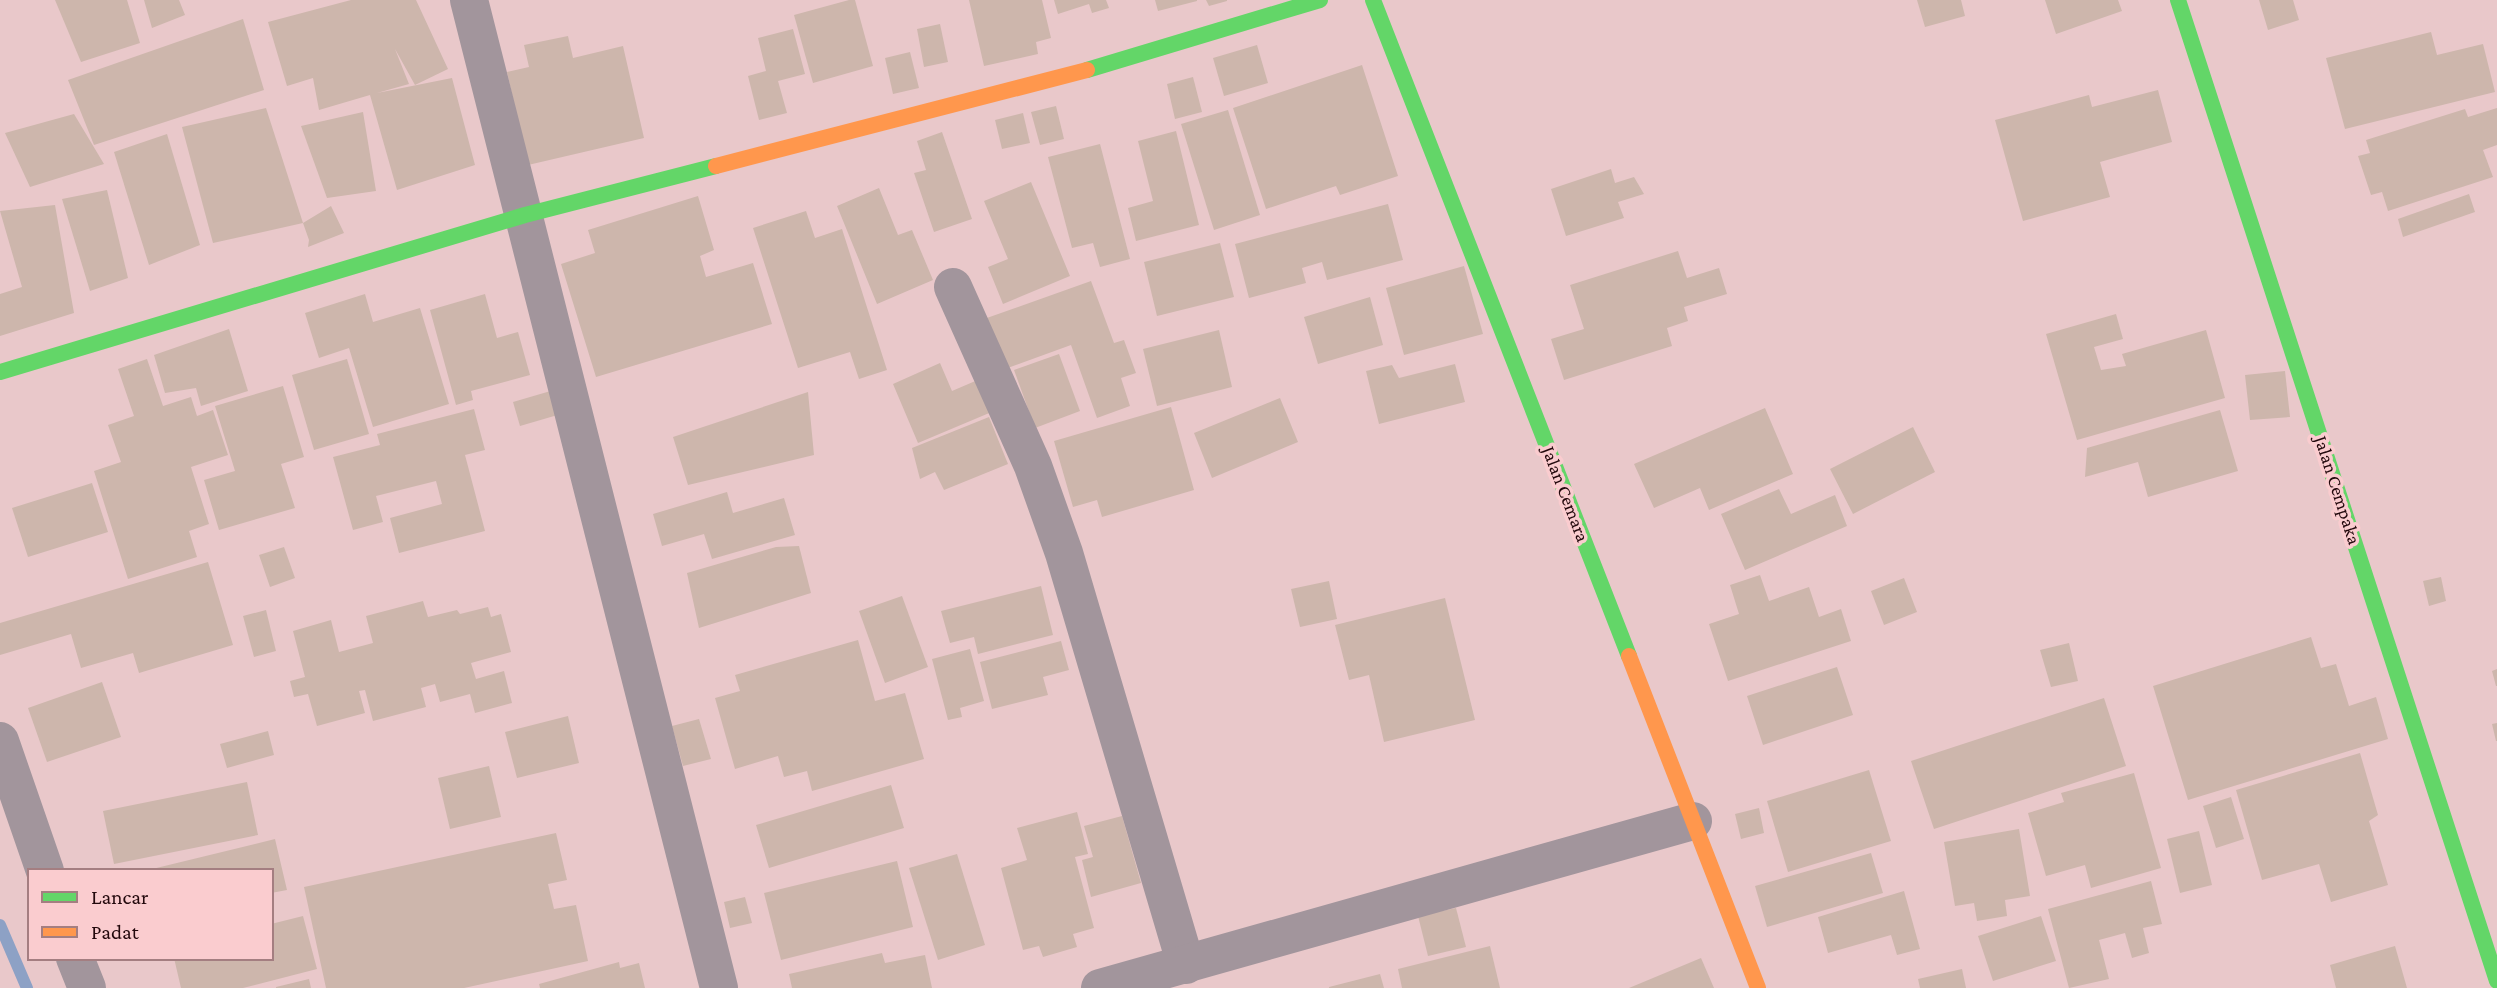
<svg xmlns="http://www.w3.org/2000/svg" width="2497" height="988" font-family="'Crimson Pro',serif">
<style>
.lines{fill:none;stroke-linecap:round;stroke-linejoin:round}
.stream{stroke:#8da1c5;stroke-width:12}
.building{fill:#cdb6ac}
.street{stroke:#a2959c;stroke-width:38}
.fast{stroke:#63d668;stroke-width:16}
.slow{stroke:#ff974d;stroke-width:16}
.labels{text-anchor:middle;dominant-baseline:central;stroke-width:7;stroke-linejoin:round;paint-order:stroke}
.street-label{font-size:19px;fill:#22080c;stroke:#facccf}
</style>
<rect width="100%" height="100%" fill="#e9c8ca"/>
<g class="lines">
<polyline class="stream" points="0,925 27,988"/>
</g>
<g class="building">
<polygon points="55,0 127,0 140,43 81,62"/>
<polygon points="144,0 179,0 185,15 152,28"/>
<polygon points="351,0 416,0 448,69 415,85 395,49 409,84 377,93 452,78 475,165 397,190 370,95 319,110 313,78 287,86 268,22"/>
<polygon points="849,0 855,0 873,66 813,83 794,15"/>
<polygon points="969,0 1042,0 1051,38 1036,42 1038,54 984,66"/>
<polygon points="1054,0 1106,0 1109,8 1092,13 1089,4 1058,14"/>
<polygon points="1155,0 1197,0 1197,1 1158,11"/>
<polygon points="1206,0 1227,0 1227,1 1209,6"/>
<polygon points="1917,0 1961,0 1965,16 1925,27"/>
<polygon points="2045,0 2118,0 2122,11 2056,34"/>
<polygon points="2259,0 2293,0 2299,20 2268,30"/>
<polygon points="243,19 264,90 94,145 68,80"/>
<polygon points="940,24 948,62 924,67 917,29"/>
<polygon points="793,29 805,74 778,81 787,113 759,120 748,76 766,71 758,38"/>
<polygon points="2431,32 2437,55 2483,44 2495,92 2345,129 2326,58"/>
<polygon points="568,36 573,58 623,46 644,138 528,165 507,72 529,67 524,45"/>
<polygon points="1257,45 1268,83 1224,96 1213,58"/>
<polygon points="910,52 919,88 893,94 885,58"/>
<polygon points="1362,65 1398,176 1340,195 1336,186 1266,209 1233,108"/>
<polygon points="1193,77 1202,112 1175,119 1167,84"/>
<polygon points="2158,90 2172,142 2100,162 2110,197 2023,221 1995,120 2089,95 2092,107"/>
<polygon points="1056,106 1064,139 1040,145 1031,112"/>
<polygon points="266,108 303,223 213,243 182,127"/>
<polygon points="2497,108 2497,145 2483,150 2493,177 2388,211 2382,192 2371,195 2358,156 2370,153 2366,140 2465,109 2468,117"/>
<polygon points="1228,110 1260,215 1214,230 1181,124"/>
<polygon points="363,112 376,191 327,198 301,126"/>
<polygon points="1023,113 1030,143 1002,149 995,120"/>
<polygon points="74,114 104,164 30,187 5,133"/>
<polygon points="1176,131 1199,225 1136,241 1128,208 1153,201 1138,141"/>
<polygon points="942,132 972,219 934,232 914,173 926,170 917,141"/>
<polygon points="167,134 200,245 149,265 114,152"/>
<polygon points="1100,144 1130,259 1100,267 1093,243 1072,248 1048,157"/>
<polygon points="1611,169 1615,183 1634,177 1644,194 1618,202 1624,218 1566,236 1551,189"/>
<polygon points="1031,182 1070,276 1003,304 988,267 1008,259 984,201"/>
<polygon points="879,188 898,235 912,230 933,280 877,304 837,206"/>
<polygon points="107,190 128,278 90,291 62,199"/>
<polygon points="2469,194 2475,212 2403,237 2398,219"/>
<polygon points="698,196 714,250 700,256 706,277 753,263 772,324 596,377 561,264 595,253 588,230"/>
<polygon points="1388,204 1403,260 1327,280 1322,262 1302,268 1306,283 1249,298 1235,244"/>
<polygon points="55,205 74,313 0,336 0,294 22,287 0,211"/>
<polygon points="331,206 344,233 308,247 309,240 303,223"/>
<polygon points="806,211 815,238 842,229 887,370 859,379 850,352 798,368 753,228"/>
<polygon points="1220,243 1234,297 1157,316 1144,262"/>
<polygon points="1678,251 1687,278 1719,268 1727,294 1684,307 1688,321 1667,328 1672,346 1564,380 1551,339 1584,329 1570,285"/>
<polygon points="1464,266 1483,334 1404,355 1386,288"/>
<polygon points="1091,281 1114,343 1124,340 1136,373 1121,378 1130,406 1097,418 1071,345 1002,370 984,319"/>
<polygon points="365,294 373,322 420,308 449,404 373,427 349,348 319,358 305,313"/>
<polygon points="485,294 497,338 518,332 530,375 471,391 473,400 456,405 430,310"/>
<polygon points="1370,297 1383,345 1318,364 1304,317"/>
<polygon points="2116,314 2123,339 2094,347 2101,370 2126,366 2122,354 2206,330 2225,398 2077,440 2046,334"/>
<polygon points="229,329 248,391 201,406 196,388 165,393 154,355"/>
<polygon points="1219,330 1232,387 1157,406 1143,349"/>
<polygon points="1059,354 1080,411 1035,428 1014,370"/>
<polygon points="147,359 163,406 191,397 197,416 213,410 228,455 191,467 209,524 189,531 197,557 128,579 94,471 121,462 108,425 134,416 118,369"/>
<polygon points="347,359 369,434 314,450 292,375"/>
<polygon points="940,363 952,391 980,379 994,411 918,443 893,384"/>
<polygon points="1455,364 1465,402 1379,424 1366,371 1392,365 1399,378"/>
<polygon points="2285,371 2290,417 2250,420 2245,375"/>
<polygon points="283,386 304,457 281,464 295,508 219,530 204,480 235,471 215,406"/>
<polygon points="554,390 561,414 520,426 513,402"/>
<polygon points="808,392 814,455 688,485 673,437"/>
<polygon points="1280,398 1298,442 1212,478 1194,433"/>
<polygon points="1171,407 1194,490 1102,517 1097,500 1073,507 1054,441"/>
<polygon points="1765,408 1793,474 1709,510 1700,488 1654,508 1634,464"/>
<polygon points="474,409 485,450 465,455 485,531 399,553 390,518 442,504 436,481 376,496 383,522 353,530 333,457 380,445 377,434"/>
<polygon points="2220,410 2238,471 2148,497 2138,462 2085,477 2087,448"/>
<polygon points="989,417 1008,464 944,490 935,472 920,479 912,448"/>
<polygon points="1913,427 1935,472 1853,514 1830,469"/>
<polygon points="92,483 108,532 28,557 12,508"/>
<polygon points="1779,489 1791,514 1835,495 1847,526 1745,570 1721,514"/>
<polygon points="727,492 733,513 784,498 795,535 712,559 704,534 662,546 653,514"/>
<polygon points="799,546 811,593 699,628 687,573 776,547"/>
<polygon points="284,547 295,578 270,587 259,555"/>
<polygon points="208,562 233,645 139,673 133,653 81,668 71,634 0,655 0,623"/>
<polygon points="1760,575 1769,601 1809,587 1819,617 1841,609 1851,641 1728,681 1709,624 1739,614 1730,585"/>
<polygon points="2441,577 2446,601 2429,606 2423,581"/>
<polygon points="1904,578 1917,612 1884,625 1871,591"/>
<polygon points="1329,581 1337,619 1300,627 1291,589"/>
<polygon points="1041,586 1053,635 978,654 974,637 950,643 941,611"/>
<polygon points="902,596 928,667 885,683 859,611"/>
<polygon points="1445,598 1475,720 1384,742 1369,675 1349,680 1335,625"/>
<polygon points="423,601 428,617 457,610 460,614 488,607 491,617 501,614 511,652 471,663 476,679 504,671 512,703 475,713 470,694 440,702 435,684 421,688 426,707 373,721 365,690 359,691 365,713 317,726 308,694 294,697 290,681 305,677 293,631 331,620 339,652 373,643 366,616"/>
<polygon points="266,610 276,651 254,657 243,616"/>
<polygon points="2311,637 2321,668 2336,664 2349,706 2376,697 2388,739 2188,800 2153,686"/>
<polygon points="858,640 875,701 905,693 924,759 812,791 807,771 784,777 778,756 735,769 715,698 740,691 735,675"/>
<polygon points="1061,641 1069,670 1043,677 1048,695 992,709 980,662"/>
<polygon points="2069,643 2078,681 2051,687 2040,650"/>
<polygon points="970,649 984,701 960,708 962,717 948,720 932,659"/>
<polygon points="1837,667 1853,715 1763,745 1747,696"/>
<polygon points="2497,669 2497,686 2496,686 2492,671"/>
<polygon points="102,682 121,737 47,762 28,708"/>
<polygon points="2104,698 2126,766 1934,829 1911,761"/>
<polygon points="568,716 579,763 517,778 505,732"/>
<polygon points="699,719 711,759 683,766 672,726"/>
<polygon points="2497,723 2497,741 2496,741 2492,724"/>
<polygon points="268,731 274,755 227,768 220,744"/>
<polygon points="2360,753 2378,815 2369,821 2388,885 2331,902 2319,864 2262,880 2236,790"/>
<polygon points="489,766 501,817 450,829 438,778"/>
<polygon points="1869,770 1891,841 1788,872 1767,801"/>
<polygon points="2134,773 2161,868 2091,888 2085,865 2046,876 2028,813 2064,802 2061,793"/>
<polygon points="247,782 258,835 114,864 103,811"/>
<polygon points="891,785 904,828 769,868 756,825"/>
<polygon points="2231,797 2244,839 2216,848 2203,806"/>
<polygon points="1759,808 1764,833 1741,839 1735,814"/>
<polygon points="1077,812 1088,854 1075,857 1094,928 1073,934 1077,947 1043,957 1039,946 1023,950 1001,868 1027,860 1017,828"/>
<polygon points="1122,816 1141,883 1091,897 1082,860 1093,857 1084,826"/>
<polygon points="2019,829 2030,896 2005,900 2007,916 1977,921 1974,903 1955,906 1944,842"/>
<polygon points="2199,831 2212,885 2180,893 2167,839"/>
<polygon points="556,833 567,880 548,884 554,909 576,905 588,961 464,988 326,988 304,887"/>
<polygon points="275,839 287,890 271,893 271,871 144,871"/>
<polygon points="1871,853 1883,893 1767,927 1755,886"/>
<polygon points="957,854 985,945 938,960 909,868"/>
<polygon points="897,861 913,927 781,960 764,893"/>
<polygon points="2151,881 2162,924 2143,928 2149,953 2132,958 2125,933 2099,940 2109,979 2069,988 2048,909"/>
<polygon points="1904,891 1920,949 1897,955 1891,935 1828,953 1818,917"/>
<polygon points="745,897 752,923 730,928 724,902"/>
<polygon points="1456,908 1466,947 1428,956 1418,916"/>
<polygon points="303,916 317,969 243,988 181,988 174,958 271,958 271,924"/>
<polygon points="2041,916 2056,961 1993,981 1978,936"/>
<polygon points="1490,946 1500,988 1402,988 1398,969"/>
<polygon points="2395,946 2407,988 2336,988 2330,965"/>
<polygon points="882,953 885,963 925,955 932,988 792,988 789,974"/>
<polygon points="1701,958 1714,988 1629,988"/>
<polygon points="619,962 620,968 639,963 645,988 540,988 539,984"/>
<polygon points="1962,969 1966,988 1920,988 1918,979"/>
<polygon points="1380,974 1384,988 1329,988 1329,987"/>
<polygon points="309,979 311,988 276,988 276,987"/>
</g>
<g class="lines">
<g class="street">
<polyline points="469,0 719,988"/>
<polyline points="953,287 1033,466 1064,553 1186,965"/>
<polyline points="0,741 45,871"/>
<polyline points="75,958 87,988"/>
<polyline points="1100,988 1693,821"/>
</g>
<g class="fast">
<polyline points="1373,0 1629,656"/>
<polyline points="2178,0 2497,981"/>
<polyline points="1087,70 1320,0"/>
<polyline points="0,372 525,215 716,166"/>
</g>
<g class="slow">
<polyline points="716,166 1087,70"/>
<polyline points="1629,656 1758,988"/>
</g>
</g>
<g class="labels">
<g class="street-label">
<text transform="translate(2338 490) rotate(72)">Jalan Cempaka</text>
<text transform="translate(1566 494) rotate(69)">Jalan Cemara</text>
</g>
</g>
<rect x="28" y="869" width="245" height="91" fill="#facccf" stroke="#a47e81" stroke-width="2"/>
<rect x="42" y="892" width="35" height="10" fill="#63d668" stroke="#a47e81" stroke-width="2"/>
<text x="91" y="904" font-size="21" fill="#22080c">Lancar</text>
<rect x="42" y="927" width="35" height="10" fill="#ff974d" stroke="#a47e81" stroke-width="2"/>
<text x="91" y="939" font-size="21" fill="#22080c">Padat</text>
</svg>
